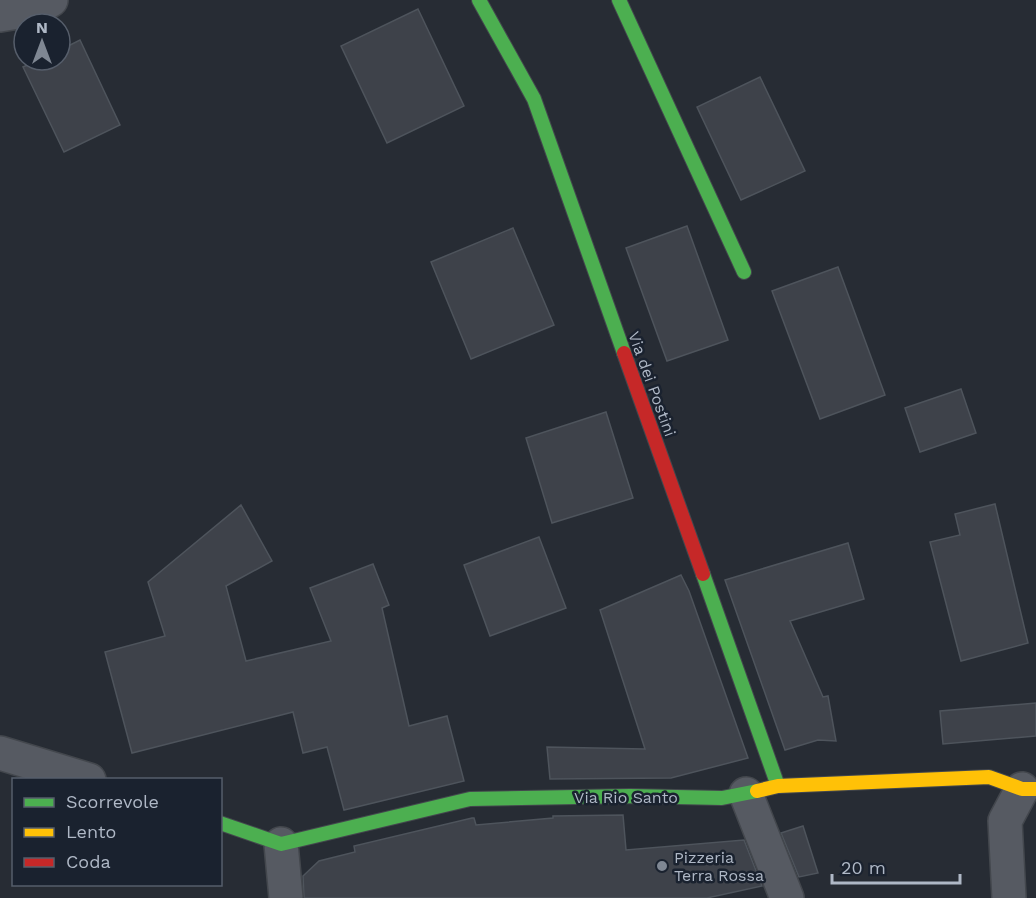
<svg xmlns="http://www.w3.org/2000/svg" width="1036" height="898" font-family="'Work Sans',sans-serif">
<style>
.building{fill:#3e424a;stroke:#4e545c;stroke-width:1.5}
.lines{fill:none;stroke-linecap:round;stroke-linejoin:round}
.street-casing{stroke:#43474d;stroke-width:36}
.fast-casing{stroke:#43474d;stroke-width:16}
.slow-casing{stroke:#43474d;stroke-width:16}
.jam-casing{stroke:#43474d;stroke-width:16}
.street{stroke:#565a62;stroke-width:33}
.fast{stroke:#4caf50;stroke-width:14}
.slow{stroke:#ffc107;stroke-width:14}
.jam{stroke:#c62828;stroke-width:14}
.poi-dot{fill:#7f8793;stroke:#1a222f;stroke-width:2}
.labels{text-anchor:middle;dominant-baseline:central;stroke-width:5;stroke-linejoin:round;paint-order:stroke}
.street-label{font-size:16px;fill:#afb8c6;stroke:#1a222f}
.poi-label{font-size:16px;fill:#afb8c6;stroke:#1a222f;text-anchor:start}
</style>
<rect width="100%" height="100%" fill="#272c34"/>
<g class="building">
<polygon points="418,9 464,106 387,143 341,46"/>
<polygon points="80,40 120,125 64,152 23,67 39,60 60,60 60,50"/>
<polygon points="760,77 805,171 741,200 697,107"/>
<polygon points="687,226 728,340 667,361 626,248"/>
<polygon points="513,228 554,325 471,359 431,262"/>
<polygon points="838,267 885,395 820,419 772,291"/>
<polygon points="961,389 976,433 920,452 905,408"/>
<polygon points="606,412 633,498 552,523 526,438"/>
<polygon points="995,504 1028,643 961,661 930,542 960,535 955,514"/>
<polygon points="241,505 272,561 226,586 246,661 331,641 310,588 373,564 389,605 382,608 409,726 447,716 464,781 344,810 327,747 303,753 293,712 132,753 105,652 165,636 148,582"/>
<polygon points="539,537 566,608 490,636 464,565"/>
<polygon points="848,543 864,599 790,621 823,697 828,696 836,741 818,740 785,750 725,580"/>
<polygon points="681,575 689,591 748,758 671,778 550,779 547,747 645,749 600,610"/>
<polygon points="1036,703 1036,736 943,744 940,711"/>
<polygon points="623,815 626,850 744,840 762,886 707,898 304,898 303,876 319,861 355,852 354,846 472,818 474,818 476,825 553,818 553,816"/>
<polygon points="803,826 818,873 799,877 781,833"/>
</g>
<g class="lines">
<g class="street-casing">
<g id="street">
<polyline points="0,15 35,9 51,0"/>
<polyline points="0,753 89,780"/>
<polyline points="746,794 787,898"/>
<polyline points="281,844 286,898"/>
<polyline points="1009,898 1005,821 1022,789"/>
</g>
</g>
<g class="fast-casing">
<g id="fast">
<polyline points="479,0 534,99 624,353"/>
<polyline points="619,0 744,272"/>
<polyline points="703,574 778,786"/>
<polyline points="220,823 281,844 470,799 630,796 722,798 757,791"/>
</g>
</g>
<g class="slow-casing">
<polyline id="slow" points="757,791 778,786 989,777 1022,789 1036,789"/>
</g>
<g class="jam-casing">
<polyline id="jam" points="624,353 703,574"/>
</g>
<use href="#street" class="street"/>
<use href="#fast" class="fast"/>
<use href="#slow" class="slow"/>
<use href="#jam" class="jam"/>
</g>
<circle class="poi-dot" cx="662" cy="866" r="6"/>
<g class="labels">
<g class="street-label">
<text transform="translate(652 384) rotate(70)">Via dei Postini</text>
<text x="626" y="797">Via Rio Santo</text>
</g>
<g class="poi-label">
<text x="674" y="857">Pizzeria<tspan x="674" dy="18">Terra Rossa</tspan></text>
</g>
</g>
<rect x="12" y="778" width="210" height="108" fill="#1a222f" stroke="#565e6b" stroke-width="1.5"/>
<rect x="24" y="798" width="30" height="9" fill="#4caf50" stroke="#565e6b" stroke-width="1.5"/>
<text x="66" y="808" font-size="18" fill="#afb8c6">Scorrevole</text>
<rect x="24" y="828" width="30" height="9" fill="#ffc107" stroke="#565e6b" stroke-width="1.5"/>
<text x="66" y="838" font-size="18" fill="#afb8c6">Lento</text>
<rect x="24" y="858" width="30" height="9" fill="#c62828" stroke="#565e6b" stroke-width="1.5"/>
<text x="66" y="868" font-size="18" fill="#afb8c6">Coda</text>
<g transform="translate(42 42)"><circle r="28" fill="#1a222f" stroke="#565e6b" stroke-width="1.5"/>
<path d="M0-4.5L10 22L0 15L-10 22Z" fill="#7f8793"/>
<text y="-9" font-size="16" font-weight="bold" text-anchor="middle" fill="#afb8c6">N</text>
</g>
<path d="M832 874v9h128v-9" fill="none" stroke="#afb8c6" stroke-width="3"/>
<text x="841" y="874" font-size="18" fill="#afb8c6" stroke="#1a222f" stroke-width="4.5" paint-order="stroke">20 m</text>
</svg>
